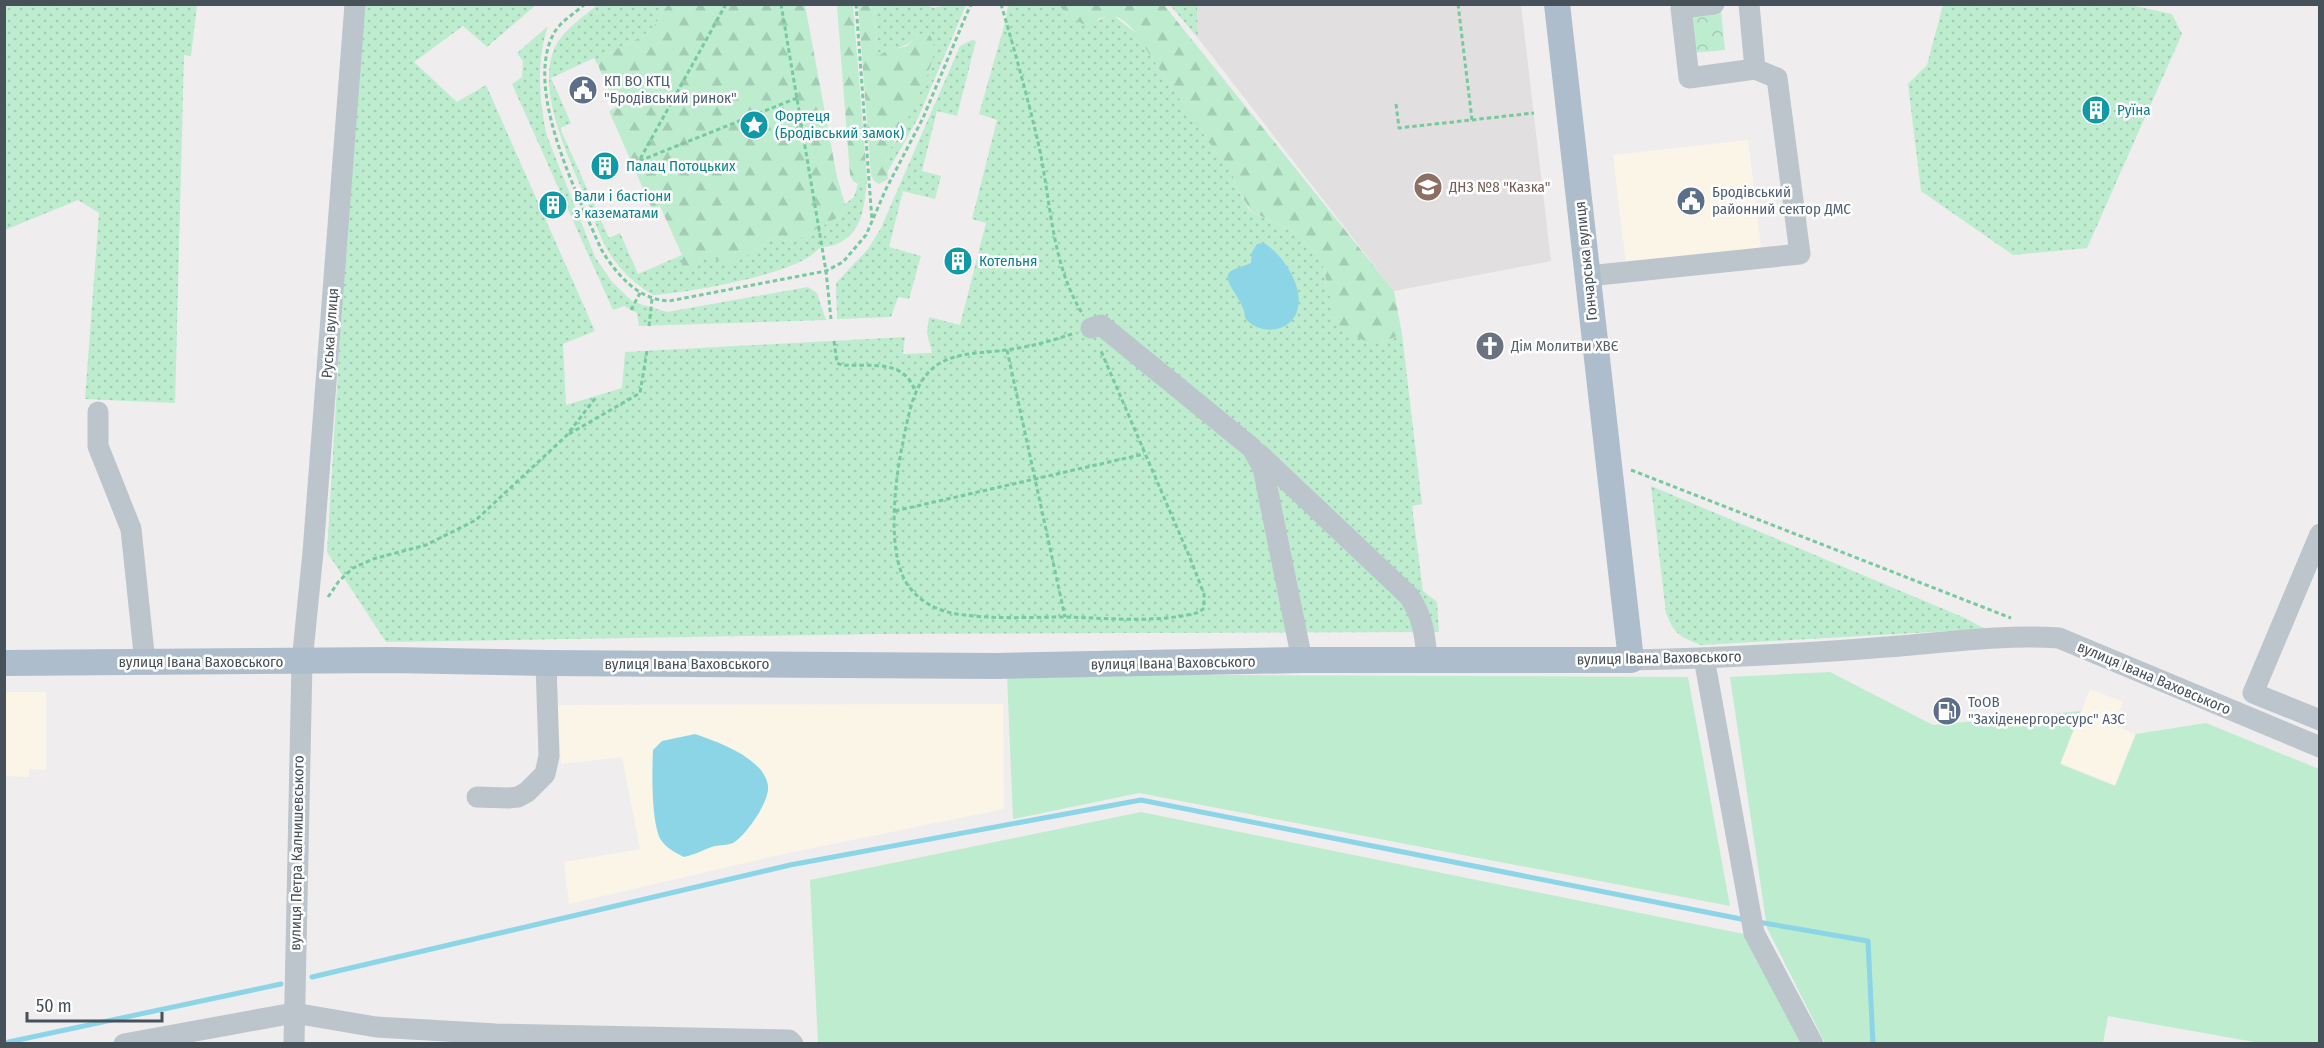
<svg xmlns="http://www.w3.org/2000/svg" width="2324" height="1048" font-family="'Fira Sans Condensed',sans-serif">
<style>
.commercial{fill:#fbf5e7}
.education{fill:#e1dfdf}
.grass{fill:url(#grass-dots)}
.forest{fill:url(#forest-firs)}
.park{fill:url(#park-crowns)}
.garden{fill:#bdeccf}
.water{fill:#8cd5e7}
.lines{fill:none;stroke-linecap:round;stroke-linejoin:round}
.stream{stroke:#8cd5e7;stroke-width:5}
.path{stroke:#77c9a0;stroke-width:3;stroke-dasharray:4.5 3;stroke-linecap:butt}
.minor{stroke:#bcc5cc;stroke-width:21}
.major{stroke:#aebdcb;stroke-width:26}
.labels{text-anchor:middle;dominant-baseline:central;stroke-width:5;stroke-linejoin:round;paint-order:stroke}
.service-label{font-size:15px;fill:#4e5e75;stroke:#fff;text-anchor:start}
.culture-label{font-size:15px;fill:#0d838f;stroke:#fff;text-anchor:start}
.education-label{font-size:15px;fill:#785e54;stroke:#fff;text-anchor:start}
.street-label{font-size:15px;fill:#47515a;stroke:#fff}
.worship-label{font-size:15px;fill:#5b616d;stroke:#fff;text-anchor:start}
</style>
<defs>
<pattern id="grass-dots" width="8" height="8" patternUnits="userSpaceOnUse" patternTransform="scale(1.5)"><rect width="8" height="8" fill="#bdeccf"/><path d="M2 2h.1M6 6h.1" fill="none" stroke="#a4ccb4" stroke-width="1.8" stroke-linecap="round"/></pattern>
<pattern id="forest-firs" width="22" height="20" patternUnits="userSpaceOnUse" patternTransform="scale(1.5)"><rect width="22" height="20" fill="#bdeccf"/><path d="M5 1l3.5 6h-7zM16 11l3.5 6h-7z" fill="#a4ccb4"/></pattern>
<pattern id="park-crowns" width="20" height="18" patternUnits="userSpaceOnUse" patternTransform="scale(1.5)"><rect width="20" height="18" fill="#bdeccf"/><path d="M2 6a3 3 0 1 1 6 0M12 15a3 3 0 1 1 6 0" fill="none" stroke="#a4ccb4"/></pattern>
</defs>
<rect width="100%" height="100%" fill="#f0edee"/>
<g class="commercial">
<polygon points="1748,140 1761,248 1626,264 1613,155"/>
<polygon points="2090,689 2123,702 2114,725 2135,734 2115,785 2061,763"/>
<polygon points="5,692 46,692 46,770 29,769 29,777 5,776"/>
<polygon points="1003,704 1004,809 779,855 569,904 564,862 640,849 622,757 561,764 557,705"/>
</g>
<polygon class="education" points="1197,5 1521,5 1551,261 1394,291 1198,38"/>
<g class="grass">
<polygon points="5,4 197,5 191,56 184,55 175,403 85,399 99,213 78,200 5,230"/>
<polygon points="360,5 536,5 487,47 463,26 414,62 457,102 486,85 595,331 563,344 566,405 622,388 625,352 905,337 903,354 932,353 927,333 929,317 960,325 986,223 972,219 997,120 979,114 1006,19 1008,5 1059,5 1068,16 1099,20 1106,16 1114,16 1140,36 1146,49 1215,151 1232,169 1235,185 1250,211 1297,234 1316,253 1323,266 1327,285 1380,343 1402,334 1422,504 1412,506 1423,591 1437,602 1439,632 879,634 386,642 327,552"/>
<path d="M597,5H668C660,13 657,27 645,34C625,48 615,44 598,65L594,58L551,78L571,123L560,128L609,238L620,233L638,274L682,255L699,258L708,256L727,262L735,260L756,250L773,238L793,242L844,214L845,204L854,197L858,184L867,179C864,205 864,232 837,244C831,247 825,246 819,248C801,274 686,293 653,295C637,286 620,270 610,254C600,239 595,220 588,204C571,162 539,100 552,55C558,33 581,19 597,5Z"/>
<path d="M874,5H927L933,8L948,5H966L918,118L887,173L886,153L897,140L930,69L919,34C905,50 894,47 878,56Z"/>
<polygon points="1170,5 1197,5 1198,38"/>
<polygon points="1943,5 2125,4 2172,14 2182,34 2087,248 2013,255 1921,191 1908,84 1927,65"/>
<path d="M548,26C536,61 539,101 547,136L595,257L612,282L633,302L667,312L808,287L817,293L826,320L639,326L637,313L624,306L613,310L512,84L522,77L523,61L517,53Z"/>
<polygon points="972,40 976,41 957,116 937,111 922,171 941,176 935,199 903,191 889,247 921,256 909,299 898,297 891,317 837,319 836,283 868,249 881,228 960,46"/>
<path d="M1651,486L1965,618L1985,629L1701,645C1680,637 1674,634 1666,613Z"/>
</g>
<g class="forest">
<path d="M668,5H805L837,177L845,204L844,214L793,242L773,238C760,246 745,261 729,262C718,262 712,255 700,258L692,268L687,271C681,266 680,262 682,255L660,206L652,209L609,111L616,107L598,65C615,44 625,48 645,34C657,27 660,13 668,5Z"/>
<polygon points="837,5 853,5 867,179 858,184 853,181 850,175"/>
<path d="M858,5H874L878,56L887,51L907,46L919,34L925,33L930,35C932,39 934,44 934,49C934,69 900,140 886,153L888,179L879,184L874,181L871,175Z"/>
<path d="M1059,5H1164L1394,291L1402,334L1380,343L1367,342L1345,331L1335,320L1323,266L1316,253L1297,234L1251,211L1235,185L1232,169L1215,151L1146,49C1140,37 1124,13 1107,16C1100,17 1092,23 1085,25L1068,16Z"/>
</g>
<polygon class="park" points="1721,11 1725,50 1692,53 1688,15"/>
<g class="garden">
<polygon points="1830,672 1933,725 2081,711 2060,764 2115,786 2136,734 2206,723 2319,769 2319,1043 2260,1043 2108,1016 2103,1043 1825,1043 1767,928 1730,677"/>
<polygon points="1007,674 1688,677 1730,906 1139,793 1013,819"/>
<polygon points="1141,812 1749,935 1807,1043 818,1043 810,880"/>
</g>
<g class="water">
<path d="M1264,243C1283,255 1305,287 1297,311C1290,334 1258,335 1245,318C1246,302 1222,282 1229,273C1233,268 1245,266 1251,263L1252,252L1257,244Z"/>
<path d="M695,734C718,742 743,751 760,769C763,772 768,781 768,786C770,801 746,836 733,843C727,845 721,845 715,846C704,849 695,855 684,857C676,853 666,848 661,840C651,823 652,771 653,750L662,741Z"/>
</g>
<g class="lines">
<g class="stream">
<polyline points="1758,922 1868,941 1873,1044"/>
<polyline points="312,977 790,865 1141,800 1746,920"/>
<polyline points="4,1043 281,984"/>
</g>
<g class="path">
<path d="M585,4C575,13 560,22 554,33C523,89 578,195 601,249C616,274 638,300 669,301L826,271L843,262L866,235L886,189L923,118L970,6L973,4"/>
<polyline points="726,4 639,161 797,98"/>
<polyline points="781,4 826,271 831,319"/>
<polyline points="856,4 872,221"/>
<path d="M1001,4C1015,52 1029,102 1040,151C1051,205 1052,264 1082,313"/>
<polyline points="1458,4 1472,120"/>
<polyline points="1396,104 1399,128 1534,113"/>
<polyline points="631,310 640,293"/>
<polyline points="649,326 652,299"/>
<path d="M1072,334C1051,341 1029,347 1006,350C986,353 962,352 944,361C914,375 909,413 903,442C895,479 885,558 910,588C920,601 936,610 952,613C988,620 1028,617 1065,617C1107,618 1152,623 1192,614C1197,613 1200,612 1204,608V594L1190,558L1101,351"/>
<path d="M834,341L837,363L842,365C869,367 904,358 915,391"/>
<polyline points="1007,350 1065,617"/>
<polyline points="569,434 640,393 647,351"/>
<polyline points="1631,470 2011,618"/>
<polyline points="895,511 1144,454"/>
<polyline points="328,597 339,581 353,568 373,559 426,545 476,520 566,436 597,396"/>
</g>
<g class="minor">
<polyline points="1749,4 1755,69"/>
<polyline points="1588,276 1800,254 1777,78 1755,69 1689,78 1681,8 1714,4"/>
<polyline points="1091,328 1101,325 1252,448 1263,468 1302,660"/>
<polyline points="98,412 98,446 131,529 145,663"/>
<path d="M1259,454L1409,596C1423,617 1425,635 1427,659"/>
<polyline points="2320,534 2253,693 2320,720"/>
<polyline points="1704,658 1754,933 1813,1044"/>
<path d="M1631,660C1716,658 1801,654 1886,647C1943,643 2002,634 2059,638L2320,747"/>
<polyline points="477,797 508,798 518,797 527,792 545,774 549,756 546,663"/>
<polyline points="124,1044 294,1013 376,1027 496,1034 789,1040 793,1044"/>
<polyline points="294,1044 302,662 313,552 355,4"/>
</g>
<polyline class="major" points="4,663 392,660 546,663 996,666 1302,660 1631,660 1557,4"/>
</g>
<defs>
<g id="civic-disc" transform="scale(1.5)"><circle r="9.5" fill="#5c6f8a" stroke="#fff"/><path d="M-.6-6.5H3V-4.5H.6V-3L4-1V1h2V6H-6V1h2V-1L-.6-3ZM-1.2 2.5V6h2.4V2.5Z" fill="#fff"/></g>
<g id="building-disc" transform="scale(1.5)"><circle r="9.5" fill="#0f9aa8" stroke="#fff"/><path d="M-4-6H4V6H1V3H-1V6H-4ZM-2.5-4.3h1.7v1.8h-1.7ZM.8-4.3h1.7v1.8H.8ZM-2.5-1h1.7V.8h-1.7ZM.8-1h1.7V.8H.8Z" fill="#fff"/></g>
<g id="sight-disc" transform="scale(1.5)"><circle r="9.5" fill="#0f9aa8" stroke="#fff"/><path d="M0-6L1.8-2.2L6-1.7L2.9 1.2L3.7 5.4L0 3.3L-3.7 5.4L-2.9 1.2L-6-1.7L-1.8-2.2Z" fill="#fff"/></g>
<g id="school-disc" transform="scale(1.5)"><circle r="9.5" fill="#8d6e63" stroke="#fff"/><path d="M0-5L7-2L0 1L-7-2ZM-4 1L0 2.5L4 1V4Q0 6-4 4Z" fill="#fff"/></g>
<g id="church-disc" transform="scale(1.5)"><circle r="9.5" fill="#6b7280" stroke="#fff"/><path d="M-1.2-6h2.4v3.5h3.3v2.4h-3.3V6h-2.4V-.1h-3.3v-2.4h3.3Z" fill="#fff"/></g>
<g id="fuel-disc" transform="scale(1.5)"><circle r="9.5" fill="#5c6f8a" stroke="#fff"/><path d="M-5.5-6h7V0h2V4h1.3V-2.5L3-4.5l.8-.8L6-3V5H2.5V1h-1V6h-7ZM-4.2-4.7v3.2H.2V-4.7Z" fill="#fff"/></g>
</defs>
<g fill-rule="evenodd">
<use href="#civic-disc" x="583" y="90"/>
<use href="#building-disc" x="2096" y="110"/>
<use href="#sight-disc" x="754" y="125"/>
<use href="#building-disc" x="605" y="166"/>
<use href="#school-disc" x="1428" y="187"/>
<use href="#civic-disc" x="1691" y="201"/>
<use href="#building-disc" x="553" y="205"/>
<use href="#building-disc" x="958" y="261"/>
<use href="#church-disc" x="1490" y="346"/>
<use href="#fuel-disc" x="1947" y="711"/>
</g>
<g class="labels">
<g class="service-label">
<text x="604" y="81">КП ВО КТЦ<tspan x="604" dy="17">"Бродівський ринок"</tspan></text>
<text x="1712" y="192">Бродівський<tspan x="1712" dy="17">районний сектор ДМС</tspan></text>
<text x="1968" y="702">ТоОВ<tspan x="1968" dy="17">"Західенергоресурс" АЗС</tspan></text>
</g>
<g class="culture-label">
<text x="2117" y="110">Руїна</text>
<text x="775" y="116">Фортеця<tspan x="775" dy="17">(Бродівський замок)</tspan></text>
<text x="626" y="166">Палац Потоцьких</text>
<text x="574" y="196">Вали і бастіони<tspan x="574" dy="17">з казематами</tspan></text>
<text x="979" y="261">Котельня</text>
</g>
<g class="education-label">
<text x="1449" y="187">ДНЗ №8 "Казка"</text>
</g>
<g class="street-label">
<text transform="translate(1586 261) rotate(-96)">Гончарська вулиця</text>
<text transform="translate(330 333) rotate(-86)">Руська вулиця</text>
<text transform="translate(1659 658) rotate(-1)">вулиця Івана Ваховського</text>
<text x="201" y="662">вулиця Івана Ваховського</text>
<text transform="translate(1173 663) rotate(-1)">вулиця Івана Ваховського</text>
<text x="687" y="664">вулиця Івана Ваховського</text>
<text transform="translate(2154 678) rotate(23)">вулиця Івана Ваховського</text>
<text transform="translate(297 853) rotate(-89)">вулиця Петра Калнишевського</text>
</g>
<g class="worship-label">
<text x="1511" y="346">Дім Молитви ХВЄ</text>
</g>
</g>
<rect width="2324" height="1048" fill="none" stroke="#47515a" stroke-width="12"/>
<path d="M27 1012v9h135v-9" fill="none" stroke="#47515a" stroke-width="3"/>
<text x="36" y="1012" font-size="18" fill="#47515a" stroke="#ffffff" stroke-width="4.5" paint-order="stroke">50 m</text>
</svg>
